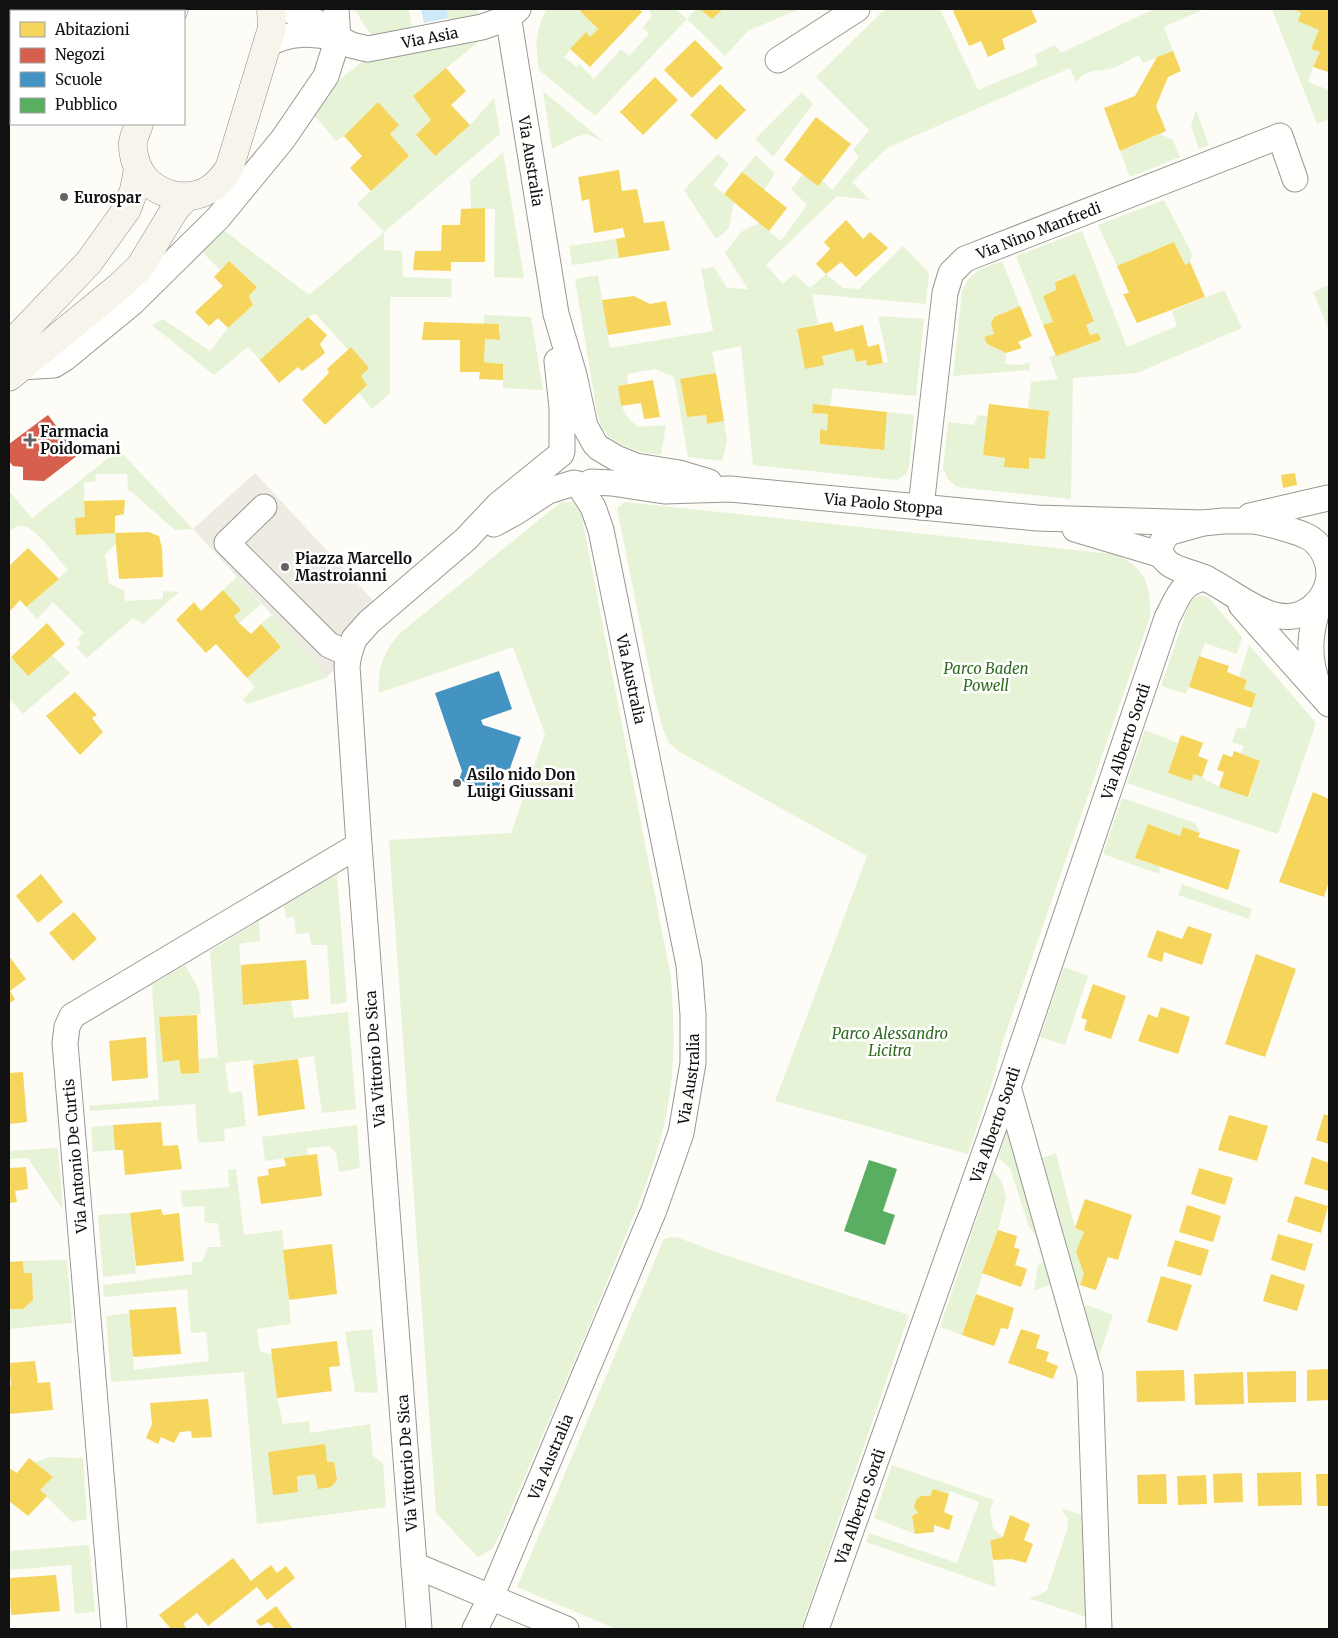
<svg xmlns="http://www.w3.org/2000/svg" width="1338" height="1638" font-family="Merriweather,serif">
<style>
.green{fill:#e7f3d7}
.plaza{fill:#edebe2}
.water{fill:#cde8f7}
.homes{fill:#f6d55c}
.shops{fill:#d6604d}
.schools{fill:#4393c3}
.public{fill:#5aae61}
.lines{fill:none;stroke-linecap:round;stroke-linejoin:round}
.street-casing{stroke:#979795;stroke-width:27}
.secondary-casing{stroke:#8e8d8b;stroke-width:29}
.street{stroke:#fffffe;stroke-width:25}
.secondary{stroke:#f6f4eb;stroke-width:28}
.poi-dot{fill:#646362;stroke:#fff;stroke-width:2}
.labels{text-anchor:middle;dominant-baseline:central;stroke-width:5;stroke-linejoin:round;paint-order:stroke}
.street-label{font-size:15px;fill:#111;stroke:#fff}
.poi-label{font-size:15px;font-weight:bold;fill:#111;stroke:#fff;text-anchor:start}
.park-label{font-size:15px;font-style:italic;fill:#2f6b1f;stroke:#fff}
</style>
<rect width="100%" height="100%" fill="#fdfcf7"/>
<g class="green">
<polygon points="354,9 409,9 412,30 371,35"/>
<polygon points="447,9 478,9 480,18 449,23"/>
<path d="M547,9H578L598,29L590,37L586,32L564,57L576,67L579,64L594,79L621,49L629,56L649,34L643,27L652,16L648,9H676L687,19L696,9H700L712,19L723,9H799L748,31L725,56L687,19L595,116L539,70C535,47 535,30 547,9Z"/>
<path d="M888,9H940L978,90L1038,65L1035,54L1055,45L1061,53L1154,9H1204L1164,27L1173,51L1143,63L1139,55C1129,59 1119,67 1109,69C1093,72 1088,69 1076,82L1070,68L887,148L852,182L870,200L837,196L766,265L783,284L794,274L810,288L826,274L843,288L859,289L903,246L929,273L926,304L812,294L818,324L797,329L805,369L823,365L822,356L853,349L856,362L866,360L867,366L888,362L878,316L924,319L916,396L833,388L830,406L813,405L812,413L828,414L827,431L820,430V444L883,450L887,412L914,415L909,467L906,474L897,480L753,465L741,346L712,352L716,373L680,380L687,417L706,415L707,424L724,421L727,441L722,461L688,457L674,377L655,369L627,374L628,385L618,386C621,406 622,414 638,427L666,425L661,455C641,453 614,447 602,428C600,424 599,417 597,413L575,279L598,275L610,348L713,331L701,269L714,267L727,288L748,289L725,253L741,232L759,223L781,241L807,205L791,189L803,174L818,186L822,180L832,190L859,157L853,150L869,130L816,77L882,12Z"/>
<polygon points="1272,9 1293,9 1301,13 1299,21 1319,30 1311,49 1320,52 1313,67 1308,82 1329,90 1329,119 1317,124"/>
<polygon points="484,37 413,96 431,120 416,136 435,155 470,125 494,98 500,134 384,232 384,250 402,251 403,277 452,279 451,297 390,297 390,393 372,409 359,393 361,376 350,348 348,350 315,313 308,317 260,360 248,347 214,375 152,325 163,319 210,351 228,328 253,305 249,296 257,287 229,261 220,270 201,251 222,229 309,295 384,232 357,204 408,156 390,134 398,125 378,102 344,136 336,141 313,114 327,93 344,76 366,59"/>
<polygon points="543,91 604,142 587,134 575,137 552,149"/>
<polygon points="802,92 813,104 773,157 755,139"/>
<polygon points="1196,110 1209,145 1199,149 1191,126"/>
<polygon points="1160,134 1173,140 1180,157 1130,177 1120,151"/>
<polygon points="503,152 524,278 494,277 495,209 471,209 470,181"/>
<polygon points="718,154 729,164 713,185 734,202 729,228 716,239 684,190"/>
<polygon points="756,155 775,174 764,190 742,172"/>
<polygon points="1164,200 1192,254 1190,262 1185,265 1174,242 1117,266 1098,225"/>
<polygon points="1082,231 1127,347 1177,326 1172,311 1224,290 1242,328 1137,373 1073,378 1071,499 957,487 948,479 943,468 948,422 973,425 978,415 988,416 983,455 1005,458 1005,467 1029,469 1029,458 1045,459 1049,411 1028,408 1031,382 1058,379 1049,357 1101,340 1098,333 1090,335 1086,325 1094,320 1075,274 1055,281 1056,290 1043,296 1053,322 1043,325 1016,256"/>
<polygon points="616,239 619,258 572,265 569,246"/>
<path d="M1002,261L1020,306L994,317L991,324L994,334L984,337L987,344L1006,353L1005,364L1022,365L1029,362L1030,370L953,376L962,292C970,270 983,269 1002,261Z"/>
<polygon points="1329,285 1329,330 1313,292"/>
<polygon points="484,315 531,317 543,390 503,388 503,364 484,362 485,339 500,340 500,325 484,324"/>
<path d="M119,450L193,529L175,530L134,494L128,490L127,474H96L95,482H84L85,517L76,518V534L115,533L116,543L105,555L109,583L124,591L125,601L163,599V591L179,592L143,624L133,618L87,658L77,648L81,643L77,639L84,633L53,602L37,619L26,607L68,570C59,560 39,533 27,527C20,524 15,527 9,531V491L32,518Z"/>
<path d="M561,502H572L581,513L671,978C674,1022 676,1066 667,1110C657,1164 634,1215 613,1267C577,1357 538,1445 500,1535L492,1549L478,1557L436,1513L389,840L511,833L545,734L513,647L379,693C377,669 383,653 399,634Z"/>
<path d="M625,502L1113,554C1119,557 1126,559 1131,563C1149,576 1151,597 1150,617L1003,1041L993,1079L968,1154L775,1101L867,856L678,751L669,743L662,727L654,694L617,508Z"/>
<polygon points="237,577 261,604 239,623 234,616 241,610 223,590"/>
<polygon points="1199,595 1208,597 1242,637 1237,654 1205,643 1186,694 1161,686 1190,601"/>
<polygon points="272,615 319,666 326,678 247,704 243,699 255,687 247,678 281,647 261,624"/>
<polygon points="1249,645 1316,723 1278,834 1127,783 1145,730 1178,743 1168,773 1190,781 1194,774 1202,777 1219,787 1249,797 1260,761 1241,754 1244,746 1232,742 1237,727 1245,729 1256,695 1244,689 1247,680 1239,677"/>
<polygon points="52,655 70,673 23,714 9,698 9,658 11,657 28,675"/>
<polygon points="1122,798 1195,823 1200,833 1183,827 1180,836 1148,824 1135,858 1160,867 1159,874 1103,854"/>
<polygon points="337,874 347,1002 331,1005 327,945 311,945 309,933 296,934 294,917 286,918 284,906"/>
<polygon points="1182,884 1252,909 1249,919 1178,895"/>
<polygon points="259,921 260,941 239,944 244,1005 291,1001 294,1018 348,1012 356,1109 322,1113 314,1056 253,1065 252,1060 225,1063 229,1093 242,1091 246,1126 224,1129 225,1141 198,1143 195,1104 90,1111 89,1106 159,1100 152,985 185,965 199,990 201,1014 160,1017 163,1061 179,1060 181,1074 199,1073 199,1059 218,1057 210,951"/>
<polygon points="1064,967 1088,976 1065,1045 1040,1037"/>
<polygon points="113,1125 115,1150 93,1152 91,1127"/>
<polygon points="357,1125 360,1168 339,1172 336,1152 329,1146 307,1148 308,1155 265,1161 262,1137"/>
<polygon points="1008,1128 1056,1282 1034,1291 1038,1265 1044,1262 1035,1235 1029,1227 1010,1168 998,1158"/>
<polygon points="58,1148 63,1210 28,1158 9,1159 9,1151"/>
<polygon points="1056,1153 1075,1228 1084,1232 1084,1274 1080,1285 1072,1289 1039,1159"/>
<polygon points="236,1169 244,1235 282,1230 291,1324 257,1329 260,1351 272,1355 277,1398 283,1424 309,1421 310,1433 370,1424 373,1456 383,1463 386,1507 257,1524 244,1372 111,1382 106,1316 129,1313 134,1370 209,1361 206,1332 191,1333 187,1289 104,1297 103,1285 193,1274 191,1262 202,1262 208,1247 221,1247 218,1223 205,1223 204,1206 182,1207 181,1191 229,1187 228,1170"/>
<polygon points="993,1171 1002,1182 1006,1199 998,1230 962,1335 940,1327"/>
<polygon points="130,1213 136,1273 103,1277 98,1215"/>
<polygon points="671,1237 679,1238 722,1254 909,1315 801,1629 616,1629 517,1587 664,1239"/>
<polygon points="67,1260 72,1323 9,1329 9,1309 23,1308 33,1300 32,1273 24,1273 23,1261"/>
<polygon points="1087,1305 1113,1315 1096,1365 1079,1310"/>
<polygon points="372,1329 378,1393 355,1392 345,1332"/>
<polygon points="50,1457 83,1458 87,1519 72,1522 40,1490 53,1477 34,1462"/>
<path d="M892,1465L994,1500L990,1509L993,1529L1003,1537L990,1541L996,1587L866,1542L869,1533L957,1563L979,1502L950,1491L949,1494L933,1489L930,1496C920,1496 916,1498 914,1507L918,1513L912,1516L915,1534L874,1518Z"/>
<polygon points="1061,1508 1085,1516 1087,1617 1028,1598 1039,1595 1047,1590 1067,1530 1068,1519"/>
<polygon points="89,1545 95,1612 75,1614 71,1565 9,1570 9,1551"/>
</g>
<polygon class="plaza" points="255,473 383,611 349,654 326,678 319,666 193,529"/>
<polygon class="water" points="421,9 447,9 448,18 424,23"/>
<g class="homes">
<polygon points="582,9 639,9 642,12 590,67 570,49 586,32 590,37 598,29 580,11"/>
<polygon points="700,9 723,9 712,19"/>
<polygon points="957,9 1031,9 1037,22 1002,39 1005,49 988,57 981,41 969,46 953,11"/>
<polygon points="1293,9 1329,9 1329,69 1328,72 1313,67 1320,52 1311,49 1319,30 1298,21 1301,13"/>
<polygon points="695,40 723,68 692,98 664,70"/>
<polygon points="1173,51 1181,71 1168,77 1156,106 1166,131 1120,151 1104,108 1135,96 1157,57"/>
<polygon points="446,68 466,91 451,105 470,125 435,156 416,135 431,120 413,96"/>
<polygon points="655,77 678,100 643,135 620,112"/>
<polygon points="720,84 746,110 716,140 690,115"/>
<polygon points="378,102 399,125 390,134 409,156 371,191 350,168 362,156 344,136"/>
<polygon points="816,117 851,144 818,186 784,160"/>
<polygon points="619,170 622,191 637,189 644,223 664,221 670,250 619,258 616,239 625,237 623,228 594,233 589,199 582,201 578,177"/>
<polygon points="742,172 787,208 769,231 724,194"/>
<polygon points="485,208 485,262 451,262 451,271 413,270 415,251 441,251 442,225 460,225 461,209"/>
<polygon points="846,220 863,239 870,232 888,248 856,277 841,262 826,274 816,264 830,249 824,242"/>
<polygon points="1174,242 1185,265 1190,262 1205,297 1137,323 1123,294 1129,293 1117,266"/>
<polygon points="229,261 257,287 249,296 253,305 228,328 218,318 209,326 195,312 223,286 214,277"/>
<polygon points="1075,274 1094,321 1086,325 1090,335 1098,333 1101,340 1056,356 1043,325 1053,322 1043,296 1056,290 1055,282"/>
<polygon points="634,296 650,304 666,301 671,325 608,335 602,300"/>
<polygon points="1020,306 1032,336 1018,342 1022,348 1006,353 987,344 984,337 994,334 991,324 994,317"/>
<polygon points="308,317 327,335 320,344 325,353 302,371 298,367 279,383 260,360"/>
<polygon points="424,322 499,324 500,340 485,339 484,362 503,364 503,380 479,379 480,372 460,372 460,340 422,340"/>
<polygon points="832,322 835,332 863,325 868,347 879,344 883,363 867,366 866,360 856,362 853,349 822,356 824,365 805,369 797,329"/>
<polygon points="351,347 369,368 361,376 367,385 325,425 302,400 329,373 327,369"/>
<polygon points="716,373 724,421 707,424 706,415 687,417 680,379"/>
<polygon points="653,380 660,417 644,419 641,403 621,406 618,386"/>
<polygon points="813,404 887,412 884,450 820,444 820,429 827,431 828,414 812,413"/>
<polygon points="989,404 1049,411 1045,459 1029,458 1029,469 1004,467 1005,458 983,455"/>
<polygon points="1295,473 1297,485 1283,488 1281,475"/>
<polygon points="125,500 124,514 115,516 115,533 76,535 75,518 85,517 84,501"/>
<polygon points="148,532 159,536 162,548 163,577 119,579 115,533"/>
<polygon points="28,548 59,579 26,607 20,600 9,612 9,566"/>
<polygon points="223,590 241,610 234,616 239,623 251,634 261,624 281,647 247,678 216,644 206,653 176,620 194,602 201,611"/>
<polygon points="47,623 65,644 28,676 11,657"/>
<polygon points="1199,656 1229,666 1227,672 1247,680 1244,689 1256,694 1252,708 1189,687"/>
<polygon points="75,692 97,715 92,718 103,732 80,755 46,716"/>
<polygon points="1181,735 1203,743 1198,756 1208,760 1202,777 1194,774 1191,781 1168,773"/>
<polygon points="1234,751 1260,761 1248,797 1219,787 1224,772 1217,770 1223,754 1232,757"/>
<polygon points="1313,792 1329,799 1329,881 1324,897 1279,882"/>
<polygon points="1148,824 1180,836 1183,827 1200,833 1198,837 1240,850 1228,890 1135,858"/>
<polygon points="41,874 63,902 38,923 16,896"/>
<polygon points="74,912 97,939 73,961 49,933"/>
<polygon points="1188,926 1212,934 1202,965 1164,952 1162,962 1147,957 1157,930 1182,939"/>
<polygon points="1256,954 1296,969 1265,1057 1225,1044"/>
<polygon points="9,956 26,979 10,991 15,999 9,1004"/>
<polygon points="306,960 309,999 243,1005 241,965"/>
<polygon points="1093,984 1126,996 1111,1039 1084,1030 1087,1020 1081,1018"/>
<polygon points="1161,1007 1190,1017 1178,1054 1138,1041 1148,1014 1157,1018"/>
<polygon points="197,1015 199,1073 181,1074 179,1060 163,1062 159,1017"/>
<polygon points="146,1037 148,1078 112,1081 109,1041"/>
<polygon points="298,1059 305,1109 258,1116 253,1065"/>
<polygon points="23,1072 27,1122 9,1124 9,1073"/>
<polygon points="1324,1114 1329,1116 1329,1144 1316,1140"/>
<polygon points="1229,1115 1268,1126 1257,1161 1218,1150"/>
<polygon points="161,1122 163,1146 178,1145 182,1169 125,1175 123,1150 115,1150 113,1125"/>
<polygon points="317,1154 322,1196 261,1204 257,1177 269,1175 268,1169 286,1166 284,1158"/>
<polygon points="1312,1157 1329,1163 1329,1191 1304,1184"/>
<polygon points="26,1167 28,1189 15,1191 17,1202 9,1203 9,1168"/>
<polygon points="1199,1168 1233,1178 1225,1205 1191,1194"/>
<polygon points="1295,1196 1328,1206 1321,1233 1287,1222"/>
<polygon points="1085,1199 1132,1215 1118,1260 1108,1257 1096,1290 1080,1285 1084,1274 1076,1252 1084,1232 1075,1228"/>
<polygon points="1187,1205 1221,1216 1213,1242 1179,1232"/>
<polygon points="161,1209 163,1215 179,1213 184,1261 136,1266 130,1213"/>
<polygon points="998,1230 1017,1236 1014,1248 1020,1249 1015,1265 1027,1269 1021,1287 982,1273"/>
<polygon points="1278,1234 1313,1244 1305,1271 1271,1260"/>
<polygon points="1175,1240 1209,1250 1201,1276 1167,1266"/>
<polygon points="332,1244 337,1294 289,1300 283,1250"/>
<polygon points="23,1261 24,1273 32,1273 33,1300 23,1309 9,1309 9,1262"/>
<polygon points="1271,1274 1305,1285 1297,1311 1263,1301"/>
<polygon points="1161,1276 1192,1285 1177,1331 1147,1322"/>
<polygon points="976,1294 1014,1308 1008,1329 1001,1328 994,1346 962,1335"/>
<polygon points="176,1307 181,1354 133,1357 129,1310"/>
<polygon points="1021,1329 1040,1335 1036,1348 1049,1352 1046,1361 1058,1366 1053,1379 1008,1363"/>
<polygon points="337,1341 340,1366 329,1367 332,1391 277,1398 271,1349"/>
<polygon points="35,1361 38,1383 50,1382 53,1410 9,1414 9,1386 11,1386 9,1363"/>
<polygon points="1329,1369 1329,1400 1307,1401 1307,1370"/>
<polygon points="1184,1370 1185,1401 1137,1402 1136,1371"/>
<polygon points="1296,1371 1296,1402 1248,1403 1247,1372"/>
<polygon points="1243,1372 1244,1404 1195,1405 1194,1374"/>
<polygon points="208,1399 212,1437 192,1438 191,1431 180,1432 174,1443 161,1437 158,1444 146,1438 152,1424 150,1403"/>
<polygon points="325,1444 327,1462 334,1462 337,1480 331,1487 318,1489 315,1474 297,1476 298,1492 273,1495 268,1452"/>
<polygon points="29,1458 53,1477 40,1490 47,1496 28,1516 9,1501 9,1468 17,1473"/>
<polygon points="1301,1472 1302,1505 1258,1506 1257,1473"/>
<polygon points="1242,1473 1243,1502 1214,1503 1213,1474"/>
<polygon points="1166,1474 1167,1504 1138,1504 1137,1475"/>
<polygon points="1316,1474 1329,1474 1329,1506 1317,1506"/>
<polygon points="1206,1475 1207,1504 1178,1505 1177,1476"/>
<polygon points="933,1489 949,1494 944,1512 953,1516 949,1530 934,1525 934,1532 915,1534 912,1516 918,1513 914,1507 916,1500 921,1496 930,1496"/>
<polygon points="1010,1515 1030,1524 1024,1540 1033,1544 1026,1563 1011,1559 993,1560 990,1541 1003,1537"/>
<polygon points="233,1558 251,1581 271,1565 277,1573 286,1566 295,1578 267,1600 257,1587 208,1626 197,1613 183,1624 187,1629 171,1629 159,1615"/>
<polygon points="56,1575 60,1611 11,1615 9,1578"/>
<polygon points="276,1606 293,1629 275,1629 269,1622 260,1626 256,1621"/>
</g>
<polygon class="shops" points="48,415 78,455 44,481 23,480 23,467 13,466 9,461 9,444"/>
<polygon class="schools" points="499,671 512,709 481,720 483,725 521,737 509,771 490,765 488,772 504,778 499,794 459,780 462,771 435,693"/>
<polygon class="public" points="869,1160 897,1169 883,1211 895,1215 885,1245 844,1231"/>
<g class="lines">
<g class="street-casing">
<g id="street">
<path id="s1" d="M507,9L556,314L574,375L585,426L595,444"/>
<path id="s2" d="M338,38L351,45L368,49L482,27L508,18L518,9"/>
<path d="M267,45C290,30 313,34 338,38L316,22L287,9"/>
<polyline points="778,60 857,9"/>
<polyline points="557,361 562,408 562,451"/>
<polyline points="20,367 54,365 65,358 133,302 218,218 283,139 326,76 338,38 336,9"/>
<polyline points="599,448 616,458 636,466 679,473 709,482"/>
<path id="s3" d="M591,482L612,483L664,491L730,489L1037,518L1203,523"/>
<polyline points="264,507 227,543 329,645 349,654"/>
<path id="s4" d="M921,507L945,293L951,273L965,259L1280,136L1295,179"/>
<polyline points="1250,516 1328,498"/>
<path d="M1223,521C1233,521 1243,521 1253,521C1263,522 1273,525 1283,528C1290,530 1297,532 1304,535C1322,542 1332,564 1328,582C1325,596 1317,606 1303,613C1272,628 1234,592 1207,579C1196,573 1174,570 1166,561C1156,552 1161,538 1171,532L1203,523Z"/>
<polyline points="494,524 516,512 548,491 574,483"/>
<polyline points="1075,529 1162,555"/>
<polyline points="1241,605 1329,704"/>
<path d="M1319,688C1307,657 1309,633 1320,601"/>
<polyline points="1008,1087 1090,1376 1099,1629"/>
<polyline points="414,1565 566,1629"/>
<polyline points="114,1629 65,1043 67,1027 72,1016 359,845"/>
<polyline points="419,1629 359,845 347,666 349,654 354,639 369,622 466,539 498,505 561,454"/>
<path id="s5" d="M475,1629L491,1597L654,1210L681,1133L693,1063V1015L689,965L601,530L593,507L578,484"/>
<path id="s6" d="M816,1629L1008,1087L1167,618C1178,598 1180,582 1206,578"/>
</g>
</g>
<g class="secondary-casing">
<g id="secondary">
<polyline points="173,11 174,9"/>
<path d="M139,124C137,130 134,136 133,142C132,153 136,166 142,175C158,196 188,203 210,189C218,184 223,177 229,169L272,28L271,9"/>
<polyline points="9,346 89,262 127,209 134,190 138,169"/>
<polyline points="9,377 120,286 140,267 175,209 186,197"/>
</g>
</g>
<use href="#street" class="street"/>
<use href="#secondary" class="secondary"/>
</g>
<g class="poi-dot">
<circle cx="64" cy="197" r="5"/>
<path d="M27.5 432.5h5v5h5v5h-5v5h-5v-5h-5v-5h5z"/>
<circle cx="285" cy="567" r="5"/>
<circle cx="457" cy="783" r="5"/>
</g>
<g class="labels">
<g class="street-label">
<text stroke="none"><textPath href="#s2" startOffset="95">Via Asia</textPath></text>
<text stroke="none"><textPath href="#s1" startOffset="154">Via Australia</textPath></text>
<text stroke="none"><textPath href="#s4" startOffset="335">Via Nino Manfredi</textPath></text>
<text stroke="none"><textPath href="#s3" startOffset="294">Via Paolo Stoppa</textPath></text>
<text transform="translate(631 679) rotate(78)">Via Australia</text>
<text stroke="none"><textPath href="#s6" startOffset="940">Via Alberto Sordi</textPath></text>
<text transform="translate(375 1059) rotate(-94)">Via Vittorio De Sica</text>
<text stroke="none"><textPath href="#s5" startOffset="592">Via Australia</textPath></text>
<text stroke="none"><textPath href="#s6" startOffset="535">Via Alberto Sordi</textPath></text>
<text transform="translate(75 1156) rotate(-95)">Via Antonio De Curtis</text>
<text stroke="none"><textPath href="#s5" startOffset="188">Via Australia</textPath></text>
<text transform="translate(407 1463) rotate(-94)">Via Vittorio De Sica</text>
<text stroke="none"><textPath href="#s6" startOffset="130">Via Alberto Sordi</textPath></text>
</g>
<g class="poi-label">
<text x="74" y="197">Eurospar</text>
<text x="40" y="431">Farmacia<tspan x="40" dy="17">Poidomani</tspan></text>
<text x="295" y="558">Piazza Marcello<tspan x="295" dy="17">Mastroianni</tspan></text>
<text x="467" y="774">Asilo nido Don<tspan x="467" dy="17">Luigi Giussani</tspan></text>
</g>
<g class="park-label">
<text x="986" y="668">Parco Baden<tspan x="986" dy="17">Powell</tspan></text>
<text x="890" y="1033">Parco Alessandro<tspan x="890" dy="17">Licitra</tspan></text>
</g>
</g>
<rect width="1338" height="1638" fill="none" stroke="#111111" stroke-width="20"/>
<rect x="10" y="10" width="175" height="115" fill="#ffffff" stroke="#a0a0a0"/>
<rect x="20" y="22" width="25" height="15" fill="#f6d55c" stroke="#a0a0a0"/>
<text x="55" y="35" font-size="15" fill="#111111">Abitazioni</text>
<rect x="20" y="48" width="25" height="15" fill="#d6604d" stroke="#a0a0a0"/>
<text x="55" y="60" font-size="15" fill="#111111">Negozi</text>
<rect x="20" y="72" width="25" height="15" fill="#4393c3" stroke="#a0a0a0"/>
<text x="55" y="85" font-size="15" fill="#111111">Scuole</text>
<rect x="20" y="98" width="25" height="15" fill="#5aae61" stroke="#a0a0a0"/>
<text x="55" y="110" font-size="15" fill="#111111">Pubblico</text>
</svg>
